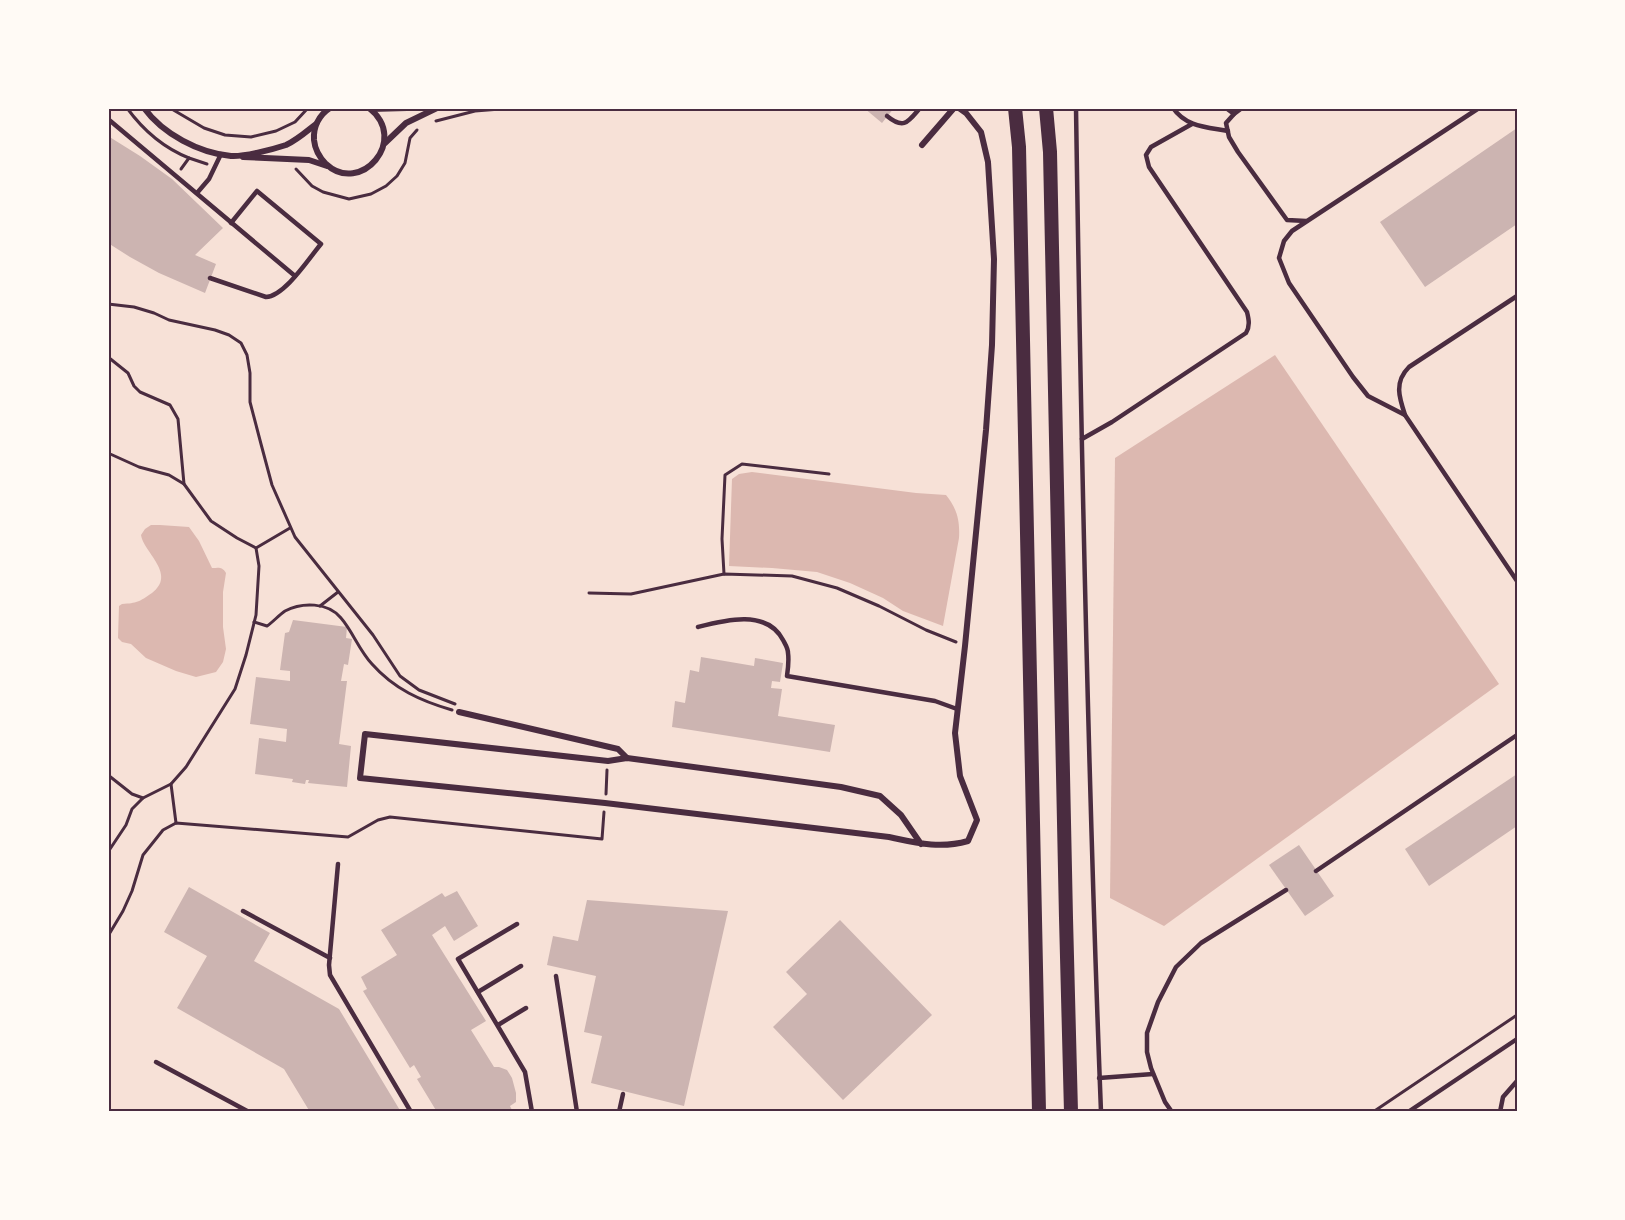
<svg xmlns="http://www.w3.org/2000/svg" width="1625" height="1220" font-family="Ubuntu,sans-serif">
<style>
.water{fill:#dcb8b0}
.building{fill:#ccb4b1}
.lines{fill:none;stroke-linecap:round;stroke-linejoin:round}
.path{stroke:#4a2c40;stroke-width:3}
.service{stroke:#4a2c40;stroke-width:4.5}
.minor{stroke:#4a2c40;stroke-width:6}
.primary{stroke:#4a2c40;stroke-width:14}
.neatline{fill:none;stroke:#4a2c40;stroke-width:2}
</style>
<rect width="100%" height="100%" fill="#f7e1d7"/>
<g class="water">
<polygon points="1275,355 1499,684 1164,926 1110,898 1115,458"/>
<path d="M752,472L916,493L946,495C957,509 960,520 959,538L943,626L903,611L883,598L850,583L817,572L772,568L729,566L732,479L739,474Z"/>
<path d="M151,525H160L189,527L199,541L212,568C218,568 222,566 226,573L223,592V627L226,649L223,662L216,672L196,677L176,671L146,658L131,644L122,642L118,638L119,606L122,604C137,603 139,602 152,593C177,574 144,553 141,535L145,529Z"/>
</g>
<g class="building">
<polygon points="864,108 894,108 882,123"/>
<polygon points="1517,128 1517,224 1425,287 1380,222"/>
<polygon points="108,136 140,156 172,179 223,228 195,255 216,264 205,293 159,273 130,257 108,243"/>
<polygon points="293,620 347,627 346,638 352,639 348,665 344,664 341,681 347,681 339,744 351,746 347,787 308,783 309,780 306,780 305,784 292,782 293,779 255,774 259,738 286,742 287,729 250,724 256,677 290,681 290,671 280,670 285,633 289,632"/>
<polygon points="701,657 754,666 755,658 783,663 780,682 772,681 771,688 782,689 778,716 835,725 830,752 672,727 675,701 685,703 690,670 699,672"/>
<polygon points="1517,774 1517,826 1429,886 1405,849"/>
<polygon points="1299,845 1334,896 1305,916 1269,865"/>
<polygon points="189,887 270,933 254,961 339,1009 401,1112 310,1112 284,1069 177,1008 207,956 164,932"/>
<polygon points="457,891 478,926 454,941 445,926 432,935 486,1021 471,1030 494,1067 499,1067 507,1070 512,1078 516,1093 516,1102 510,1106 513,1112 437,1112 417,1079 421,1077 414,1065 410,1068 363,991 367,989 361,977 397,955 381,930 442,893 445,897"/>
<polygon points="587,900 728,911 684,1106 591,1083 602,1036 584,1032 596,976 547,965 553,936 578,941"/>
<polygon points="840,920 932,1015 843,1100 773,1027 807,994 786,972"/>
</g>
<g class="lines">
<g class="path">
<path d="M127,108C143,130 164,148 189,158"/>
<polyline points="170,108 204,128 225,135 251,137 276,131 295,122 308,108"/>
<polyline points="436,121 475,111 514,108"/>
<polyline points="181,169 189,158 207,164"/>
<polyline points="296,169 312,186 323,192 349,199 371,194 386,186 397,176 405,163 410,138 417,130"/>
<polyline points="108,304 134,307 154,313 169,320 215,330 229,335 241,343 247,355 250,373 250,402 261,444 272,485 295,537 373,635 400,676 419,690 455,704"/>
<polyline points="108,357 128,373 134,386 140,392 170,405 178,419 184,484"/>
<polyline points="108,453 139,467 169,475 184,484 211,521 237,538 256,548 259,566 256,615 246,655 235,689 186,767 171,784 143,798"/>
<polyline points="256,548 290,528"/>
<polyline points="724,574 722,539 725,475 742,464 829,474"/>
<polyline points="589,593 631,594 724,574 792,576 837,588 879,606 926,630 956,642"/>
<polyline points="320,606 338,592"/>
<path d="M254,622L267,626C273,622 279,615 285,611C302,602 328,602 341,618C353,632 359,650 372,664C394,689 421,701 452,710"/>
<polyline points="108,775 132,794 143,798 132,809 126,825 108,852"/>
<polyline points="171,784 176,823"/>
<polyline points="606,794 607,770"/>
<polyline points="108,936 123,911 132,891 143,855 163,830 176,823 348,837 378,820 390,817 602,839 604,812"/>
<polyline points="1373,1112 1517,1015"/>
</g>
<g class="service">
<path d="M1076,108C1081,443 1088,778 1101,1112"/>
<path d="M1173,108C1186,127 1207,127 1228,131"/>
<polyline points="1226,108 1234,114"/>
<polyline points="1242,108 1234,114 1226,123 1229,137 1238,152 1287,220 1306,221"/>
<polyline points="1479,108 1292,231 1284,241 1279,258 1289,283 1353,377 1368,396 1405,415 1517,581"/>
<path d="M887,116C904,130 908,122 920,108"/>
<polyline points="108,119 295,276"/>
<polyline points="197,193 209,179 221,154"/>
<path d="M210,278L266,297C285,296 309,258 321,244L257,191L231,223"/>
<path d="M1405,415C1399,397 1394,382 1409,367L1517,296"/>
<path d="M1082,439L1112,422L1246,333C1250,326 1249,320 1247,312L1149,167L1146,155L1151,147L1192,124"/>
<path d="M698,627C725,620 767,609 783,640C785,644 788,648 788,653C789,660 788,669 787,676L935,701L957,709"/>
<polyline points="338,864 329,965 330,975 411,1112"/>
<polyline points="1316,871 1517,735"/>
<polyline points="243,911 330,958"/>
<polyline points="517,924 458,959 525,1072 532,1112"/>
<polyline points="556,976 577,1112"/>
<polyline points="478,992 521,966"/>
<polyline points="498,1025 526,1008"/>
<polyline points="156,1062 249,1112"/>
<polyline points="1099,1078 1153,1074"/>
<polyline points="619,1112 623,1094"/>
<polyline points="1172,1112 1165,1102 1151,1068 1147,1052 1147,1033 1158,1002 1176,967 1201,943 1286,890"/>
<polyline points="1408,1112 1517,1039"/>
<polyline points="1500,1112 1503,1097 1517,1081"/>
</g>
<g class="minor">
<path d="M144,108C163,134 199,153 231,156C244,157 274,149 286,145C297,140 307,131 316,124"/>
<path d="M330,108C319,115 313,127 314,140C315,150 319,157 326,164C360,196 410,140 369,108"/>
<polyline points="371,109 407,108"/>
<polyline points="385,143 406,123 437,108"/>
<polyline points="922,145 954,108"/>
<polyline points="243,157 309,160 327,166"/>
<polyline points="459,712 618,749 627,758"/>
<path d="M921,844L901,815L880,796L841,787L627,758L608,761L365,734L360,778L605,803L889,837C917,843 940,849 968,841L977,820L960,776L955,733L965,646L986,430L992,345L994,259L988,162L981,132L966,113L959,108"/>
</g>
<g class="primary">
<polyline points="1015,108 1019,147 1039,1112"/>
<polyline points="1046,108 1050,152 1066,918 1071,1112"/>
</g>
</g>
<rect width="1625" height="1220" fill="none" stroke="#fffaf5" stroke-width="219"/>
<rect x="110" y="110" width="1406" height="1000" class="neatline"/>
</svg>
